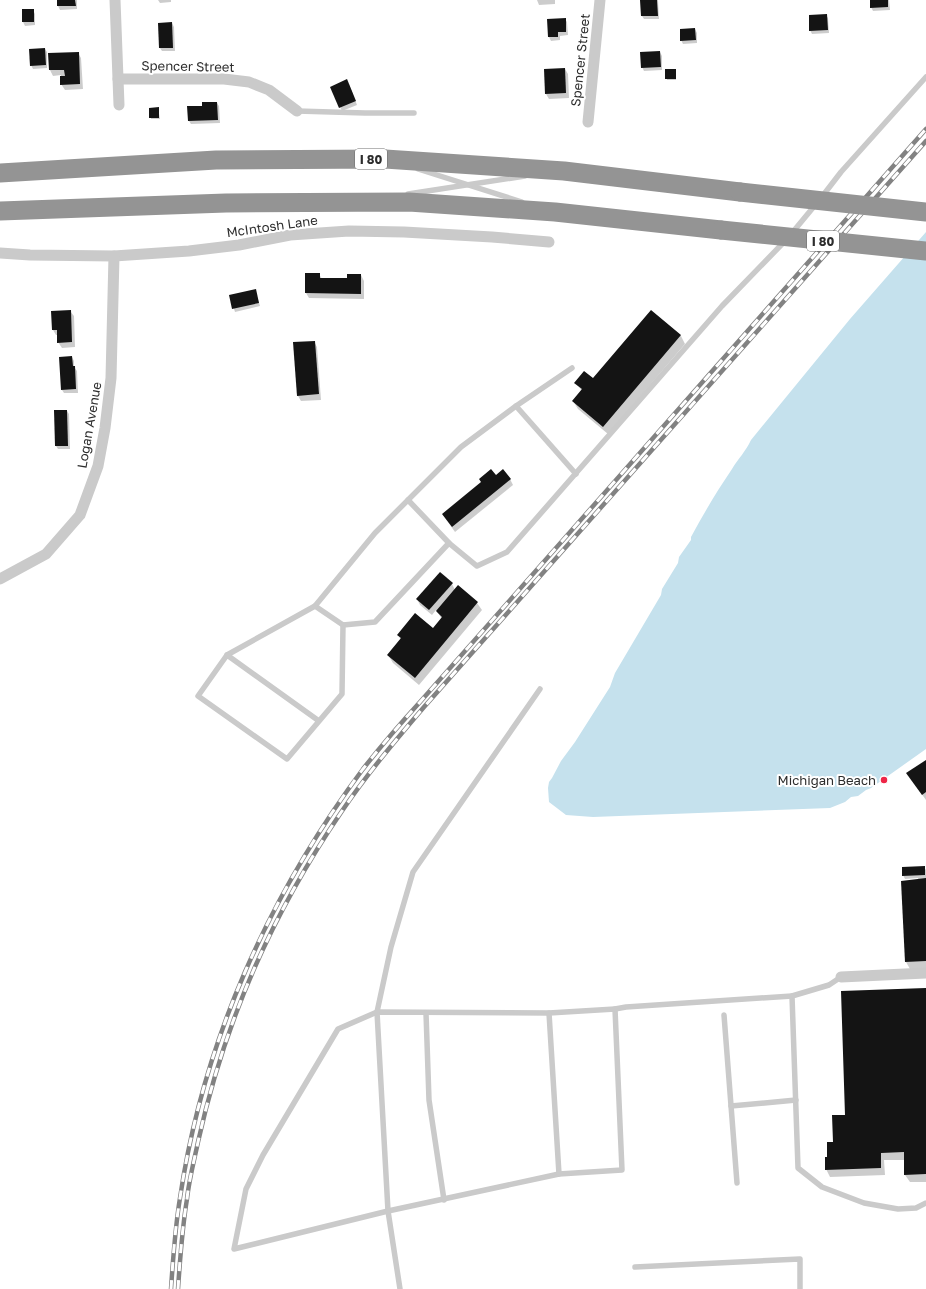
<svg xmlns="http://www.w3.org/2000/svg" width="926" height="1289" font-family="'Golos Text',sans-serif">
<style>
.water{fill:#c5e1ed}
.shadow{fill:#0003}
.building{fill:#141414}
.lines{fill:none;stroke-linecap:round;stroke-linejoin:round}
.lane{stroke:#cacaca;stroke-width:5.5}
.street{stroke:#cacaca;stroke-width:11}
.highway{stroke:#949494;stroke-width:19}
.rail-casing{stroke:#828282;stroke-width:4.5}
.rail{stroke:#fff;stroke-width:3;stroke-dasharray:9;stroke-linecap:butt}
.highway-bridge{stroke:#949494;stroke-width:19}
.poi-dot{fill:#ee2547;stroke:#fff;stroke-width:1.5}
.labels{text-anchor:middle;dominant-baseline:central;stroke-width:4;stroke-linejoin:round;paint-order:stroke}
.shield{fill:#fff;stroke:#6c6c6c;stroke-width:1}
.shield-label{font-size:12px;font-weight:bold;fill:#2d2d2d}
.street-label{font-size:13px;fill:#2d2d2d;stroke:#fff}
.poi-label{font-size:13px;fill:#2d2d2d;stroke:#fff;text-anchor:end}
</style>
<rect width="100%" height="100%" fill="#fff"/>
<path class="water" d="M926,232V749L871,788L866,790L858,796L851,797L845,802L830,808L593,817L566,815L549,802L548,788L549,782L552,778L561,761L575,742L610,687L615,673L661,595L662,589L678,563L679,557L691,540V537C704,513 717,491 732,469C738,459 746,451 751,440L850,319Z"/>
<g class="shadow">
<polygon points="58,0 77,0 77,9 60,10 58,6"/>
<polygon points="158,0 171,0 171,2 160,3"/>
<polygon points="537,0 555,0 555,4 539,5"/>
<polygon points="641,0 658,0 659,19 644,19 642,16"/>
<polygon points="871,0 889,0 890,10 873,11 871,7"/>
<polygon points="23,10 33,10 35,14 35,25 25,26 23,22"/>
<polygon points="826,15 828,18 829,33 812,34 810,30"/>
<polygon points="565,19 567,22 568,35 560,36 560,40 551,41 549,37 548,20"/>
<polygon points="172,23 174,27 175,51 162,51 160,48"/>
<polygon points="695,29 697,33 697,43 683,44 681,40"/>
<polygon points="45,49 47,52 47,68 33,69 31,65"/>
<polygon points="660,52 662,56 662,70 644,71 642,67"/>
<polygon points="78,53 81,58 83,89 65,90 61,84 61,75 53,76 50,70 49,54"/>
<polygon points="565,69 568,74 569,98 549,99 546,94"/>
<polygon points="666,70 676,71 676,80 667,80"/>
<polygon points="349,84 357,105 342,111 331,87"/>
<polygon points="217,103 219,106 220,123 191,124 189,121 203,107"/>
<polygon points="158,108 160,119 151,119 150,109"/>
<polygon points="319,274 322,279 348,279 361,275 364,281 364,299 309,298 306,293"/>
<polygon points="255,290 260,306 235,312 230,296"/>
<polygon points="70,311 74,316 75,347 62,348 58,342 58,335 56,335 53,330"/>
<polygon points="651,311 681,336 685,344 608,434 578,409 573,401 582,391 576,383 593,380"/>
<polygon points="314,342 317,347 321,400 301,401 298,396"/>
<polygon points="72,357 74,361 74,367 77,371 78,393 64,393 62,390"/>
<polygon points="67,411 69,414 70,449 58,449 56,446"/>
<polygon points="495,476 510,479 513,485 455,532 443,515"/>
<polygon points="452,584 455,590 458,586 477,603 482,610 419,685 393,663 388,655 401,640 398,635 433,629 442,619 436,610 432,615 420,605 417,599"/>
<polygon points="926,761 926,800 911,779"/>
<polygon points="924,867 926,870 926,969 910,969 906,962 918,878 905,879 903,875"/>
<polygon points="926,990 926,1182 910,1182 905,1175 905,1160 884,1160 885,1175 830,1177 826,1169 829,1158 846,1116"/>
</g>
<g class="building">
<polygon points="57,0 75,0 76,6 57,6"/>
<polygon points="640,0 657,0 658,16 641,16"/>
<polygon points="870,0 888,0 888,7 870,8"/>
<rect x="22" y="9" width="12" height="13"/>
<polygon points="827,14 828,30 809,31 809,15"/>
<polygon points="566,18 566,32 558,32 558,37 548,37 547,19"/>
<polygon points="172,22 173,48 159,48 158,23"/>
<polygon points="695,28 696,40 680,41 680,29"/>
<polygon points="45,48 46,65 30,66 29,49"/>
<polygon points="660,51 661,67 641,68 640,52"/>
<polygon points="79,52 80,84 60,85 60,76 65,76 64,70 49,70 48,53"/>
<polygon points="565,68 566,93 545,94 544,69"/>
<rect x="665" y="69" width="11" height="10"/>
<polygon points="347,79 356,101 339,108 330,87"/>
<polygon points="202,102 217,102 218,120 188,121 187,106 202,106"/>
<polygon points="159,107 159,118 149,118 149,108"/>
<polygon points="305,273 320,273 320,278 347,278 347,274 361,274 361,294 305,293"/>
<polygon points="256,289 259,303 232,309 229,295"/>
<polygon points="71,310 72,342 57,343 57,330 52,330 51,311"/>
<polygon points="651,310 681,335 603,427 572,401 582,389 574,383 584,371 593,378"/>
<polygon points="315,341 319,394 297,396 293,342"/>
<polygon points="72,356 73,366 75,366 76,389 61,390 59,357"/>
<polygon points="54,410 67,410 68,446 55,446"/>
<polygon points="491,469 496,475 503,469 511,479 452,527 442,514 481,482 479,479"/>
<polygon points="440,572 453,583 429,610 416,599"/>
<polygon points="458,585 478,602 415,678 387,655 401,638 397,635 415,613 433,628 442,617 436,611"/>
<polygon points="926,760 926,792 922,795 906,773"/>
<polygon points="925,866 925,875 902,876 902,867"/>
<polygon points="926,878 926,961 905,962 901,881"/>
<polygon points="926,988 926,1174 904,1175 904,1152 881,1153 881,1168 825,1170 825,1157 827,1157 827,1142 833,1142 832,1115 845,1115 841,991"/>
</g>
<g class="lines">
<g class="lane">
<polyline points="297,111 365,113 414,113"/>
<polyline points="418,169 522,202"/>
<polyline points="408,194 525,176"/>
<polyline points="821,198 841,172 926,77"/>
<polyline points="792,233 816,204"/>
<polyline points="572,368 516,406 461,447 375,533 315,606 343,625 375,622 449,543 477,566 507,552 722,306 785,241"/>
<polyline points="516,406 576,474"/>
<polyline points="408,500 449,543"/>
<polyline points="227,655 315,606"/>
<polyline points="319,721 227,655 198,696 287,759 342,694 343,625"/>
<polyline points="841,977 829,985 792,996 798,1168 822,1187 864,1203 898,1209 916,1208 926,1203"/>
<polygon points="615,1009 622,1170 559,1174 388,1211 234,1249 246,1189 263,1155 338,1029 377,1012 549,1013"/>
<polyline points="615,1009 626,1007 792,996"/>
<polyline points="426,1013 429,1100 444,1200"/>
<polyline points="549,1013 559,1174"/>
<polyline points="724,1015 737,1183"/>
<polyline points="731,1106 796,1100"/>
<polyline points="635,1267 800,1259 800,1289"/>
<polyline points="400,1289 388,1211 377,1012 391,947 413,872 540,689"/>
</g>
<g class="street">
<polyline points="115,0 119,105"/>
<polyline points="118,79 224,79 249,82 269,90 297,111"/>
<polyline points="588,122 600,0"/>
<polyline points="0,253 30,255 114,256 189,251 239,245 290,235 349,231 404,232 492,237 549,242"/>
<polyline points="0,579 46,554 80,515 98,466 105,428 111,378 114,256"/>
<polyline points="841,977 926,973"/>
</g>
<g class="highway">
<polyline points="0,173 216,160 385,159 564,171 740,192"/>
<polyline points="0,211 226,203 409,202 555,212 721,230"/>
</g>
<g class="rail-casing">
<g id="rail">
<path d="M171,1289C173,1259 175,1228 180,1198C203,1042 269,895 363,769C381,746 400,724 420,702L926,129"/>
<path d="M178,1289C180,1259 182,1229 187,1199C189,1180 194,1161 198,1142C225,1020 272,914 342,811C367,774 395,741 424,707L926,141"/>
</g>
</g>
<use href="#rail" class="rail"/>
<g class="highway-bridge">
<polyline points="740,192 926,212"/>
<polyline points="721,230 926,251"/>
</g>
</g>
<circle class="poi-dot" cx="884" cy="780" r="4"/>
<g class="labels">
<g class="shield">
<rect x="355" y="149" width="32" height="20" rx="3"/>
<rect x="807" y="231" width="32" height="20" rx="3"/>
</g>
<g class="shield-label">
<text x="371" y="159">I 80</text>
<text x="823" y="241">I 80</text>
</g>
<g class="street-label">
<text transform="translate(580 60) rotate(-84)">Spencer Street</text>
<text transform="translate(188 66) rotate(1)">Spencer Street</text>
<text transform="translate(272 226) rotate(-8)">McIntosh Lane</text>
<text transform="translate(89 425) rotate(-80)">Logan Avenue</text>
</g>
<g class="poi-label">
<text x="876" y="780">Michigan Beach</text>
</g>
</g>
</svg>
